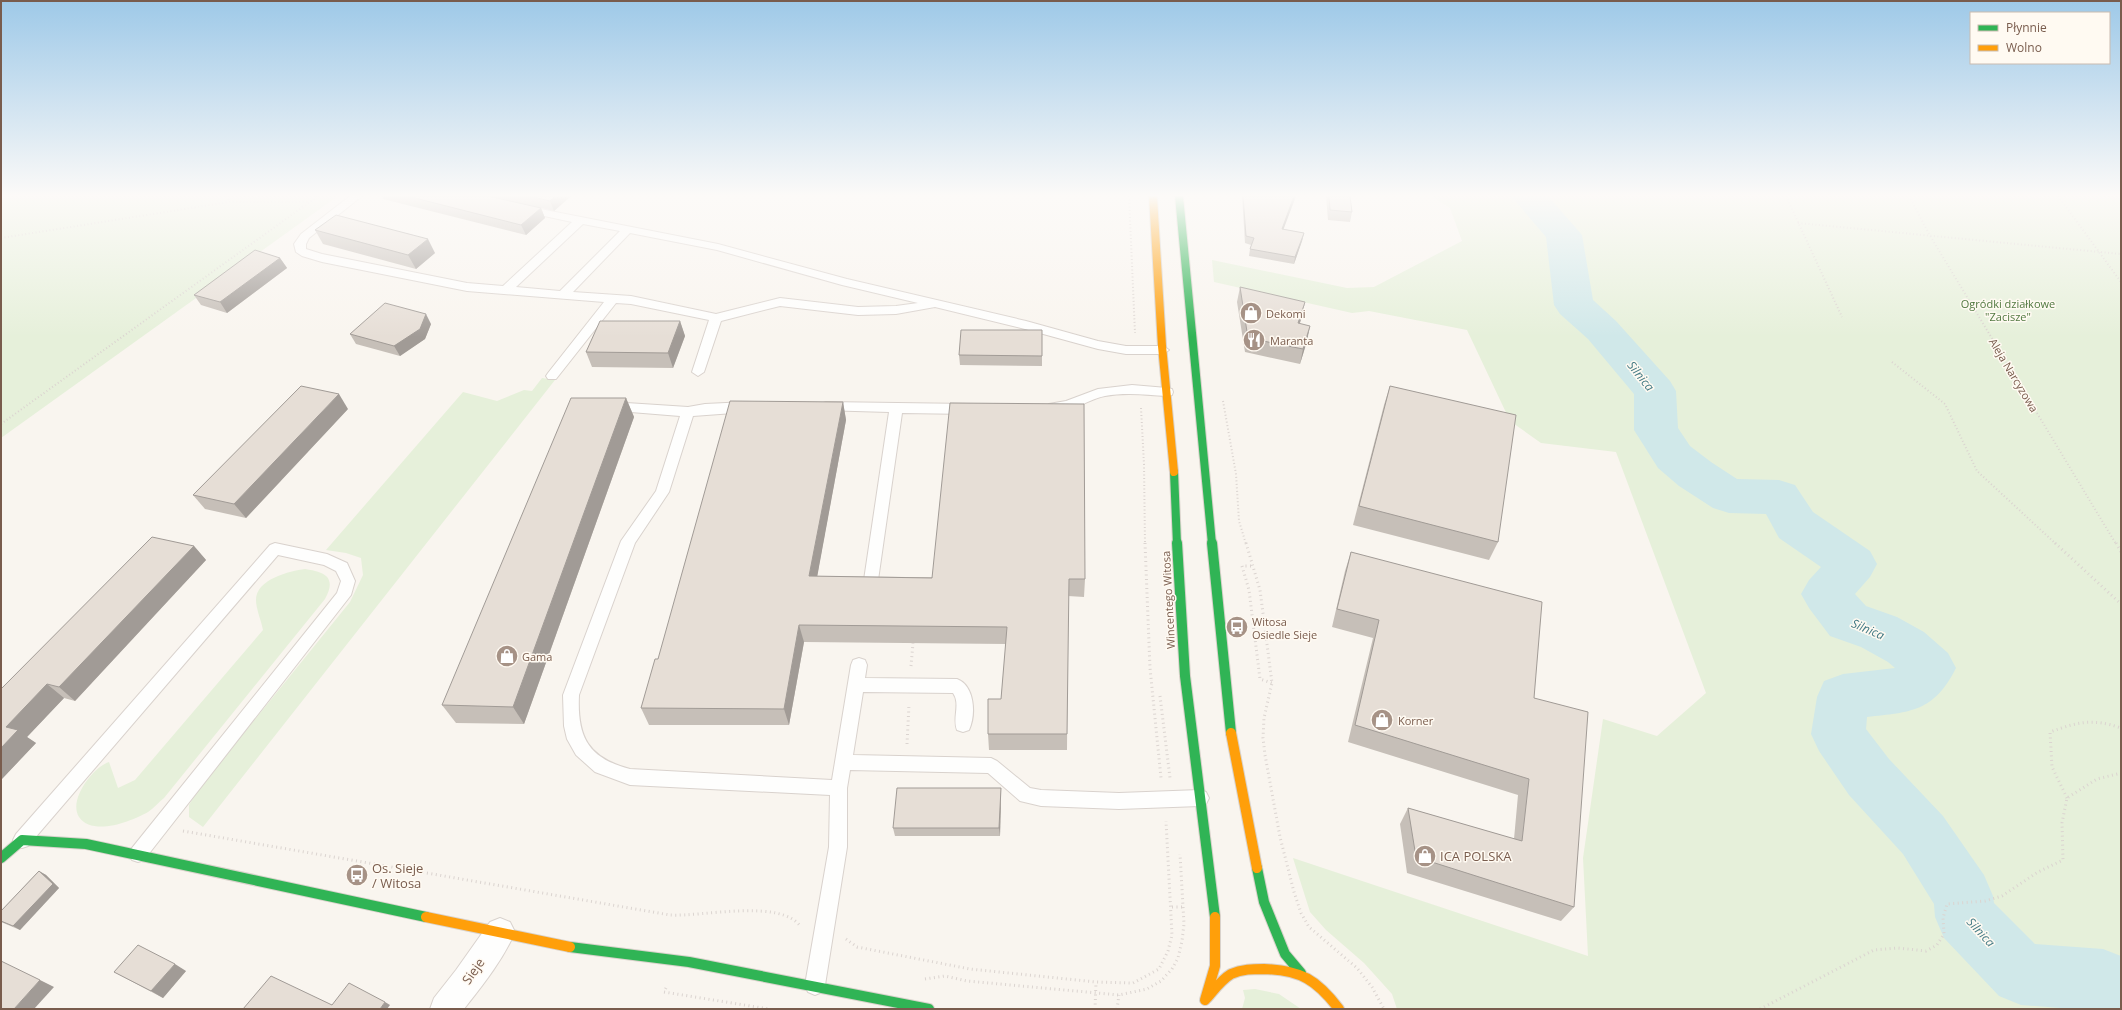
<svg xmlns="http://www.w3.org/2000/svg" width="2122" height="1010" font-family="'Open Sans',sans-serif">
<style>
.green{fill:#e6f0da}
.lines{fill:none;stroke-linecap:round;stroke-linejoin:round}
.river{fill:#d0e8e9;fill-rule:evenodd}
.lane-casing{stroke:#d9d2cd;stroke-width:2}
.street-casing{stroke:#d9d2cd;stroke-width:2}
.fast-far1-casing{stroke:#d9d2cb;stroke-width:10}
.fast-casing{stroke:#d9d2cb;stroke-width:12}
.slow-far1-casing{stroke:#d9d2cb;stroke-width:10}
.slow-casing{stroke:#d9d2cb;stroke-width:12}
.path-far1{stroke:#dbd4d0;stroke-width:2;stroke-dasharray:1 2.5;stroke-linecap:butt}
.path{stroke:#dbd4d0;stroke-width:3;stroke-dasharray:1 3.5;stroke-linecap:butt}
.lane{fill:#fefefd;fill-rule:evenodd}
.street{fill:#fefefd;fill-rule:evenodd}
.fast-far1{stroke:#30b455;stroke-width:8}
.fast{stroke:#30b455;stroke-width:10}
.slow-far1{stroke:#ff9f0a;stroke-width:8}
.slow{stroke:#ff9f0a;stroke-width:10}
.wall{fill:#c6bfb8}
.shaded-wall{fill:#a19b96}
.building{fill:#e6ded6;stroke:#a19b96}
.labels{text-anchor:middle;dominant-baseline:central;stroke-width:3;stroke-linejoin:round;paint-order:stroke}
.park-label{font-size:11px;fill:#527941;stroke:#fffaf2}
.poi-label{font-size:11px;fill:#795c4d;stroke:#fffaf2;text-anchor:start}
.street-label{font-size:11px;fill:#795c4d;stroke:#fffaf2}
.water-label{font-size:12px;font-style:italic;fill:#437a84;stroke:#fffaf2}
.near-poi-label{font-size:13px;fill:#795c4d;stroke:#fffaf2;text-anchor:start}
.near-street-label{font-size:13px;fill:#795c4d;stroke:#fffaf2}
</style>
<rect width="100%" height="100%" fill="#f9f5ef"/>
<g class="green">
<polygon points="1,196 338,196 1,438"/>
<polygon points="1431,196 2121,196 2121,1009 1397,1009 1392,994 1364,963 1326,930 1310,912 1293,858 1588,956 1583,858 1603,719 1657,736 1706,693 1616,452 1541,443 1510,421 1467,330 1369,311 1352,313 1214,282 1212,260 1347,288 1374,287 1462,241 1450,208"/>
<polygon points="542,378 555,380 203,827 189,817 189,805 200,787 350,602 363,575 361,558 346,553 326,550 463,392 497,401 524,390 532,391"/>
<path d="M305,569C325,572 337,577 325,599L164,798C159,802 154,808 148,812C132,821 93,837 79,817C68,800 93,767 109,762L118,788L135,780L263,630C261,620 256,609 256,600C256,579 290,571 305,569Z"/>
<polygon points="1255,989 1279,994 1301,1009 1242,1009 1245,998 1243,990"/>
</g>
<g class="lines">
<path class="river" d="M1511,196H1548L1582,235L1593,300L1616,321L1670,381L1676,391L1678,428L1690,446L1711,462L1737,479L1779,480L1795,485L1813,512L1870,551L1877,564L1870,577L1855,594L1866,606L1897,617L1924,632L1948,653L1956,668C1934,712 1911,712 1867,717L1866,729L1889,759L1943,816L1984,875L1993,896L1994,903L2035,944L2103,949L2121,956V1009H2073L2021,1005L1999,996L1944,938L1935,917L1934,904L1903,854L1849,795L1819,751L1811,734L1817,697L1824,681L1843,674L1895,668L1888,662L1861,647L1830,636L1809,608L1801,594L1809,580L1821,567L1779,538L1766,514L1729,513L1713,508L1679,486L1658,468L1634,430V394L1588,339L1560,314L1554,305L1546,237Z"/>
<g class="lane-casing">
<g id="lane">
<path d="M350,196H362L309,238L306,244V249L322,254L467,283L503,286L572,222L521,211L520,209L525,206L718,244L847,279L1026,321L1098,341L1126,346H1163L1169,350L1163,354H1126L1098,349L1025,329L935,307L896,314L858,315L780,306L721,321L704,372L698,376L692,372L709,320L631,304L616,303L556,379H548L546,376L548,373L604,302L467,291L322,262L302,256L296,252L294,244L301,234ZM583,224L620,231L560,291L516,287ZM630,233L717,250L842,285L918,303L896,306L858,307L780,298L716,314L631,296L573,292Z"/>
<path d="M1132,385L1167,388L1172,389L1173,392L1172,395L1167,396C1147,395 1126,392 1105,396C1087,399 1069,416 1049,410L1048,407L1049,404L1066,401L1098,389Z"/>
<path d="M611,402L688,407L705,404L747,402L752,404L753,407L752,410L747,412L693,416L669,492L635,543L579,695C577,737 588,758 630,769L832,780L851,665L853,660L859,658L865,660L867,665L865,678L957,679C975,686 976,715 969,730L963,732L957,730C952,718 961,704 953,693L863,692L853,755L991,758L997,761L1030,788L1041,790L1119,793L1200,790L1206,792L1209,798L1206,804L1200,806L1119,809L1041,806L1020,801L988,773L850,770L847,788V847L825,985L822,992L815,995L808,992L805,985L829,847L830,795L630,785L595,772L576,755L567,739L564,726L563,695L621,541L656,491L680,416L606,410L605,407L606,404Z"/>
<polygon points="826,402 969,404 974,406 975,409 974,412 969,414 902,413 878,580 876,584 871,586 866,584 864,580 889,412 821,410 820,407 821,404"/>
<polygon points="275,543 327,554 347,563 355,581 351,595 144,860 138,862 132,860 129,854 132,848 337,593 341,581 336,571 324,565 278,555 28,846 22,848 16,846 13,840 16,834 270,545"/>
</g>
</g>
<g class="street-casing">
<path id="street" d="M500,918L510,922L515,932C503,960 482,986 464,1009H430L434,998L456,970L490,922Z"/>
</g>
<g class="fast-far1-casing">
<g id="fast-far1">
<polyline points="1179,196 1212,544"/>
<polyline points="1174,472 1177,544"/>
</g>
</g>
<g class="fast-casing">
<g id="fast">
<polyline points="1177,543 1185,676 1215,917"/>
<polyline points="1212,543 1231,733"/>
<polyline points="1,858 22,840 86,844 426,917"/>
<polyline points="1257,868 1264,902 1285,954 1301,973"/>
<polyline points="570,947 689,962 929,1009"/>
</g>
</g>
<g class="slow-far1-casing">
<polyline id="slow-far1" points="1153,196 1162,346 1174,472"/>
</g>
<g class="slow-casing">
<g id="slow">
<polyline points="1231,733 1257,868"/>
<polyline points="426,917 570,947"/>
<path d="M1207,998C1214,990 1221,980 1231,974C1242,969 1253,969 1264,969C1301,970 1317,980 1339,1009"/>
<polyline points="1205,1000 1215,966 1215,917"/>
</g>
</g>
<g class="path-far1">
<polyline points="227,196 229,202"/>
<polyline points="1129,196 1135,333"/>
<polyline points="1786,196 1842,317"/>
<polyline points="1909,196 1929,234 2116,544"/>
<polyline points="2058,196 2121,282"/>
<polyline points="1798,223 2121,254"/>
<polyline points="1,238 229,202 308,202"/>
<polyline points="1892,362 1945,404 1977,471 2056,544"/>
<polyline points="1223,401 1236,474 1239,521 1246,544"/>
<polyline points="1141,408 1144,464 1145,544"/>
<polyline points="1,424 318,196"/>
</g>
<g class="path">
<polyline points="1145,543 1150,668 1161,778"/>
<polyline points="1246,543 1260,590 1272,683 1264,718 1263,738 1265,755 1280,837 1294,892 1301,913 1309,927 1357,968 1372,987 1384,1009"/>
<polyline points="2055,543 2121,604"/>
<polyline points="2116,543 2121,552"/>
<polyline points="1251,566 1242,566 1249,590 1260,679 1272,683"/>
<polyline points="911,666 913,643"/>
<polyline points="1160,696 1170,778"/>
<polyline points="907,744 909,705"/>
<path d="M2067,798L2052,767L2050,732C2078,722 2092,718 2121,728"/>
<path d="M183,831L670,915C703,917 781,898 801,927"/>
<polyline points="1172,907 1183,907"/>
<polyline points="846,939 857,947 970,969 1096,982 1133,983 1159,969 1168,951 1172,935 1166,821"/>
<polyline points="925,979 945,976 967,981 1119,995 1147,989 1161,981 1172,969 1178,958 1182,941 1184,924 1180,854"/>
<polyline points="666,988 664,992 769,1009"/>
<polyline points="1095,1009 1096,982"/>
<polyline points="1117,1009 1119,995"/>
<polyline points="1760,1009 1874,950 1898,948 1926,951 1937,945 1944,934 1943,918 1947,904 1985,901 2002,896 2038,872 2063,860 2062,823 2067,798 2097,779 2121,773"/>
</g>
<use href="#lane" class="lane"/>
<use href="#street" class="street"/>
<use href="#fast-far1" class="fast-far1"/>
<use href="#fast" class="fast"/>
<use href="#slow-far1" class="slow-far1"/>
<use href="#slow" class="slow"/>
</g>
<g class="wall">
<polygon points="382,196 571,196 554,211 529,205 541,208 545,218 526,235 383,199"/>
<polygon points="1242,196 1296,196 1283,229 1304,233 1302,241 1294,264 1249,256 1250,249 1251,245 1245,243"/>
<polygon points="1326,196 1350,196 1352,212 1350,222 1328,220"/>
<polygon points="315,230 435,253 416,269 323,244"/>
<polygon points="280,258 287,268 227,313 201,305 194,295"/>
<polygon points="1240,287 1302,316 1300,323 1307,341 1300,364 1245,352 1237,302"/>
<polygon points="680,321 685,336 673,368 592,367 586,352"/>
<polygon points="431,324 425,339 400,356 356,344 350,334"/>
<polygon points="1042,330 1042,366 960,365 959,355"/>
<polygon points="1390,386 1498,542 1489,560 1353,525 1384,405"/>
<polygon points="626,398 634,417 524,724 456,723 442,705"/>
<polygon points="843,402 846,420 817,576 1085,579 1084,597 1068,596 1067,750 989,750 988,734 1001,699 1006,644 804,642 789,725 649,725 641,708 658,659"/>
<polygon points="348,409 246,518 205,509 193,495"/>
<polygon points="194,546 206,560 75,701 64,698 27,737 36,743 1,780 1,689"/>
<polygon points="1351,552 1534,698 1574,907 1561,921 1407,873 1400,824 1408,808 1514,839 1518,795 1348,742 1373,638 1332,627 1345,571"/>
<polygon points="1001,788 1001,796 1000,836 895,836 893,828"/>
<polygon points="39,871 46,875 59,888 20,930 1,922 1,911"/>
<polygon points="186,971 163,998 114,972"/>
</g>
<g class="shaded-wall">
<polygon points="555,196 571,196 554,211 550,201"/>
<polygon points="1294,196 1296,196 1281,236 1282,229"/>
<polygon points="541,208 545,218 526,235 521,225"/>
<polygon points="1304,233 1302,241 1294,264 1295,257"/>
<polygon points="428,239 435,253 416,269 408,255"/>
<polygon points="280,258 287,268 227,313 220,302"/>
<polygon points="1305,302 1302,316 1295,338 1298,323"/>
<polygon points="426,314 431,324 425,339 400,356 394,346"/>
<polygon points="680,321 685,336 673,368 668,353"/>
<polygon points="1310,326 1307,341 1300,364 1303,349"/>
<polygon points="339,394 348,409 246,518 234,504"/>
<polygon points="626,398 634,417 524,724 513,707"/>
<polygon points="843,402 846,420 814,594 809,576"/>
<polygon points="194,546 206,560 75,701 59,687"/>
<polygon points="799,625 804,642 789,725 784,709"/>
<polygon points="47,684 64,698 27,737 36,743 1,780 1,748 6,727"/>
<polygon points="1001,788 1001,796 1000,836 999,828"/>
<polygon points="39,871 46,875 59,888 20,930 13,926"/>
<polygon points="175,964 186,971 163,998 151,991"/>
<polygon points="40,980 54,987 34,1009 14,1009"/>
<polygon points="385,1002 390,1005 387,1009 380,1009"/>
</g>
<g class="building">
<polygon points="407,196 488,196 541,208 521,225"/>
<polygon points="529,196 555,196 550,201"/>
<polygon points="1243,196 1294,196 1282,229 1304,233 1295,257 1250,249 1254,238 1246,236"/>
<polygon points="1329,196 1350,196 1352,212 1330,210"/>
<polygon points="336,215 428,239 408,255 315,230"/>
<polygon points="255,250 280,258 220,302 194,295"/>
<polygon points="1240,287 1305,302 1298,323 1310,326 1303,349 1248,338"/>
<polygon points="385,303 426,314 420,329 394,346 350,334"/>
<polygon points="600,321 680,321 668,353 586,352"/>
<polygon points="961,330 1042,330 1042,356 959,355"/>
<polygon points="301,386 339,394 234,504 193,495"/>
<polygon points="1390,386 1516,415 1498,542 1359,506"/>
<polygon points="571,398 626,398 513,707 442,705"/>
<polygon points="730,401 843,402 809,576 932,578 950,403 1084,404 1085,579 1069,579 1067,734 988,734 988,699 1001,699 1007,627 799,625 784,709 641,708 655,659 658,659"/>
<polygon points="152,537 194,546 59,687 47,684 6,727 18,730 1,748 1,689"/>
<polygon points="1351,552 1542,602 1534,698 1588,712 1574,907 1416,857 1408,808 1522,841 1529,779 1355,725 1379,620 1337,609"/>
<polygon points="897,788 1001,788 999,828 893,828"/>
<polygon points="39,871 53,884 13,926 1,921 1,911"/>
<polygon points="138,945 175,964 151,991 114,972"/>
<polygon points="1,961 40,980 14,1009 1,1009"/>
<polygon points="271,976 332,1005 349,983 385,1002 380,1009 243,1009"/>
</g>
<linearGradient id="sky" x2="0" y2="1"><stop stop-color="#9ec9e8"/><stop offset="0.58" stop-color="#fcfaf8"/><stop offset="1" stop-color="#fcfaf8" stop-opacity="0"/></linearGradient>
<rect width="2122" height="337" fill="url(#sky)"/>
<defs>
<g id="shop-disc" transform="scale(1.15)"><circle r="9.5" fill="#a69286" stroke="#fffaf2"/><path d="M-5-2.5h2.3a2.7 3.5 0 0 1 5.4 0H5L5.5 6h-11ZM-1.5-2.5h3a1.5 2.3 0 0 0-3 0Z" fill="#fff"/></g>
<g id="restaurant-disc" transform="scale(1.15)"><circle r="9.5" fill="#a69286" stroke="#fffaf2"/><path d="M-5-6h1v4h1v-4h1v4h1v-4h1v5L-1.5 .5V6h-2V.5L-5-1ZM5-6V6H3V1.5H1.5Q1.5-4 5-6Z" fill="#fff"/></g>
<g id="bus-disc" transform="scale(1.15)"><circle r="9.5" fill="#a69286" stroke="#fffaf2"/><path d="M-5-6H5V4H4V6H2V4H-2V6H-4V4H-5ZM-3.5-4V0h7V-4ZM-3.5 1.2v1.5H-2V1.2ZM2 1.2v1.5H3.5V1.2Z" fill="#fff"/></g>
</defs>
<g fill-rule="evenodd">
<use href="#shop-disc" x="1251" y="313"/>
<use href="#restaurant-disc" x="1254" y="340"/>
<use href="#bus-disc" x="1237" y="627"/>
<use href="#shop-disc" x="507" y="656"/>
<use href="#shop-disc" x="1382" y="720"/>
<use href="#shop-disc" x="1425" y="856"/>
<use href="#bus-disc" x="357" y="875"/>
</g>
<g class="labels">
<g class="park-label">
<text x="2008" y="303">Ogródki działkowe<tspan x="2008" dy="13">"Zacisze"</tspan></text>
</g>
<g class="poi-label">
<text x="1266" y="313">Dekomi</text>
<text x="1270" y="340">Maranta</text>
<text x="1252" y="621">Witosa<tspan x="1252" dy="13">Osiedle Sieje</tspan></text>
<text x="522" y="656">Gama</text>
<text x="1398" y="720">Korner</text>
</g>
<g class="street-label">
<text transform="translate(2014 375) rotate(59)">Aleja Narcyzowa</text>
<text transform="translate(1168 600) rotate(-93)">Wincentego Witosa</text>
</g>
<g class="water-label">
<text transform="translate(1641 376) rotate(51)">Silnica</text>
<text transform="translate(1868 629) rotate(23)">Silnica</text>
<text transform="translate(1981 932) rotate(47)">Silnica</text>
</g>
<g class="near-poi-label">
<text x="1440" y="856">ICA POLSKA</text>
<text x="372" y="868">Os. Sieje<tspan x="372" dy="15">/ Witosa</tspan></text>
</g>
<g class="near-street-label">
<text transform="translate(473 971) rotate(-55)">Sieje</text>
</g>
</g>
<rect width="2122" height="1010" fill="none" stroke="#795c4d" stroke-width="4"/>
<rect x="1970" y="12" width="140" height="52" fill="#fffaf2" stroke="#c9bbb0"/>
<rect x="1978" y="25" width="20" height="6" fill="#30b455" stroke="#c9bbb0"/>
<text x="2006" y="32" font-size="12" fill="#795c4d">Płynnie</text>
<rect x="1978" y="45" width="20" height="6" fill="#ff9f0a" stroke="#c9bbb0"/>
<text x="2006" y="52" font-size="12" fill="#795c4d">Wolno</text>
</svg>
